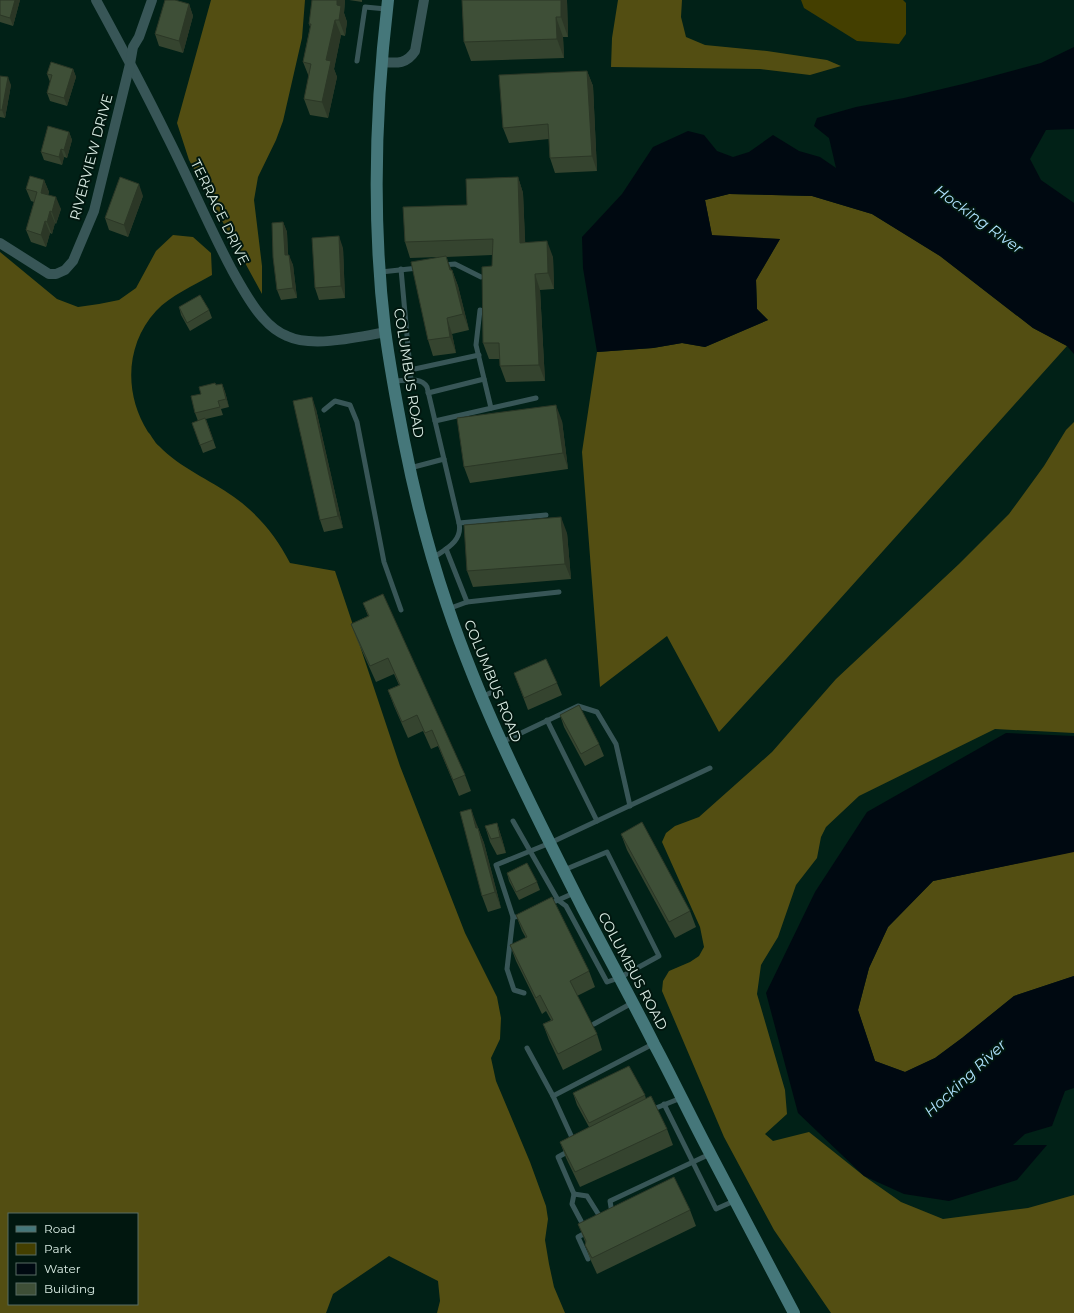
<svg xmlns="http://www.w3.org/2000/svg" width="1074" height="1313" font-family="Montserrat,sans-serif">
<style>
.green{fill:#443f00}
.forest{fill:#534e12;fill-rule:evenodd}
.water{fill:#000911}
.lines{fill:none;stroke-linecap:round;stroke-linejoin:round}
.lane{stroke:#385657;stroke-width:5}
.street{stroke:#385657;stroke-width:10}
.secondary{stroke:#45777a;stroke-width:12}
.wall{fill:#35442f}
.shaded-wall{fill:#2b3726}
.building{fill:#3e4f37;stroke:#2b3726}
.labels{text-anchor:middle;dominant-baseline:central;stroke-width:4;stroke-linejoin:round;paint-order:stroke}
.street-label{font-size:14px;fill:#dbede5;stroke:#01170f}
.water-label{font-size:15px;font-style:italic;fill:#b0e3ff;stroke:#01170f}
</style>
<rect width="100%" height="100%" fill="#012117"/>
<polygon class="green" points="801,0 903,0 906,3 906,34 899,44 857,41 804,8"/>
<g class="forest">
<polygon points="211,0 305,0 302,38 283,121 276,140 258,177 254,200 262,266 262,294 189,160 177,123"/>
<polygon points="618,0 682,0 681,17 686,37 705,45 767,51 827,60 841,66 810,75 760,69 611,67 612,38"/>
<polygon points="729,194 812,196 872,214 940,256 1033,328 1067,346 787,658 719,732 667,636 600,687 582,452 597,352 653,348 682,343 705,347 768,320 757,309 756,280 780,239 712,236 705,200"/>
<path d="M173,235L193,237L211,253L212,275C193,286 171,295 156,311C125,345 124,394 148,432C152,436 154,442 159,446C180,468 209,479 234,497C259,515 276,536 290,563L335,571L400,766L465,933L497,997L501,1018L500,1039L491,1058L496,1081L530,1162L546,1206L548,1219L545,1240L549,1264L554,1287L565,1313H437L440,1301L438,1281L389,1256L333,1294L326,1313H0V252L57,299L78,307L99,304L119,300L136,288L156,251ZM9,1214H137V1304H9Z"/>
<polygon points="1074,422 1074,733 995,729 859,796 826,827 821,837 817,858 796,885 778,937 761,965 757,994 785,1090 787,1114 765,1134 773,1141 809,1132 864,1176 901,1202 943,1219 1028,1208 1074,1195 1074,1313 831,1313 774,1230 724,1137 662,991 663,981 669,971 690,962 699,956 704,947 700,927 662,842 666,833 675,826 699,817 772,752 836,679 959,564 1009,514 1044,466 1066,430"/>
<polygon points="1071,852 1074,852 1074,976 1014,996 962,1038 935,1058 905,1072 875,1061 858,1010 869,968 888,927 933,881"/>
</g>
<g class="water">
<polygon points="1074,47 1074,129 1046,130 1030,159 1041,180 1074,203 1074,354 1067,346 1033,328 940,256 872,214 812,196 729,194 705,200 712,235 780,239 756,280 757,309 768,320 705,347 682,343 653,348 597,352 583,268 582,237 622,194 653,147 688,131 704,135 717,151 733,157 749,152 773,135 799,151 820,157 836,168 829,138 814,126 817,118 856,107 904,98 967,83 1041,63"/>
<polygon points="1006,733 1074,736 1074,852 933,881 888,927 869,968 858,1010 875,1061 905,1072 935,1058 962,1038 1014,996 1074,976 1074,1088 1065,1091 1052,1126 1025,1134 1013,1145 1047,1145 1017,1180 949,1201 904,1194 864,1176 798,1113 766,993 815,892 867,812"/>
</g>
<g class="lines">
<g class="lane">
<polyline points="357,61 365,7 386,9"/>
<polyline points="443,265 455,264 481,277"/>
<polyline points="401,269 411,380"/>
<polyline points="381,272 418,268"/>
<polyline points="480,310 476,345 491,408"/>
<polyline points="410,370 479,355"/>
<path d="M393,381C404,381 421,376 427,387L459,523C463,541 446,549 433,558"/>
<polyline points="428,393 484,379"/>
<polyline points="324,410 335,401 350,405 357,422 384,562 401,610"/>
<polyline points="435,421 536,398"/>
<polyline points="410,468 444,459"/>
<polyline points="459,523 546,515"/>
<polyline points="446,549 467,602"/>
<polyline points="448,609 467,602 559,592"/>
<polyline points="482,697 500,688"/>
<polyline points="547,720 597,821"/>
<polyline points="502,742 578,706 597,712 616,744 630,806"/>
<polyline points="513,821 558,900 566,906 607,982 619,978 659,956 607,852 564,870"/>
<polyline points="556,901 574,893"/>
<polyline points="513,917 496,865 550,843 710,768"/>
<polyline points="515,917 513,917 507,969 514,990 524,993"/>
<polyline points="594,1024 632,1003"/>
<polyline points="527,1048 553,1096 574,1142"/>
<polyline points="553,1096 653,1044"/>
<polyline points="664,1104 716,1209 734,1201"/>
<polyline points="651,1110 681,1098"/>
<polyline points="569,1151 558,1157 574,1194 572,1204 581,1221"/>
<polyline points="574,1194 587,1196 602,1220"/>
<polyline points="612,1213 610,1201 710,1154"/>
<polyline points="587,1232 578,1237 588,1259"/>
</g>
<g class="street">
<path d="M96,0C120,44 144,89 166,134C189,179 208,225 232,270C241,286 251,305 263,318C270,326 277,332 287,336C312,348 359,337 386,332"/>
<path d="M381,62C396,63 406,65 415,51L424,0"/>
<polyline points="0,243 49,274 56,274 65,270 73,261 94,211 130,64 133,47 139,37 152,0"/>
</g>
<path class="secondary" d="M388,0C375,110 372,221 385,330C390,368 397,405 404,441C415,497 429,552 447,605C482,710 532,808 582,907C606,953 631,998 654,1044C674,1081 692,1120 712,1157C739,1209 767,1261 794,1313"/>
</g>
<g class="wall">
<polygon points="0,0 20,0 13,26 0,22"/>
<polygon points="312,0 345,0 344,13 347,22 345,36 341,35 334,69 337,77 328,118 310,115 304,99 309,77 303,62 310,27 309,24"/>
<polygon points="349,0 362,0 362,2"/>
<polygon points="462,0 567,0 568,37 563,37 564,58 471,61 464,42"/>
<polygon points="189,4 193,16 183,53 159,46 155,34"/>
<polygon points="73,69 76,77 67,106 50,101 47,93 50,82 47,74"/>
<polygon points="587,71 593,86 597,171 555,173 550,158 549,139 509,143 503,128"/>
<polygon points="0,76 11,85 5,118 0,117"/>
<polygon points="69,132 72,140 67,158 64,157 62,165 44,160 41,152"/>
<polygon points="518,177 523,193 525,242 553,257 554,289 540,290 545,381 506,382 500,366 500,359 489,359 483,343 492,266 492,255 446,257 451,270 452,270 458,286 469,330 452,334 456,353 433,356 428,340 439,257 410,258 405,242 467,205"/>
<polygon points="44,180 49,192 48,195 61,209 56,224 55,223 52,234 50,233 46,247 31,242 26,230 34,202 31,201 26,189"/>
<polygon points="143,196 128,237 109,230 105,218"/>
<polygon points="283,222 287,232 288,255 293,265 297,298 281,300 277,290"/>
<polygon points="343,248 345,298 319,300 315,288"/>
<polygon points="179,307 209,310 212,318 190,331 181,315"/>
<polygon points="222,384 225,392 229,407 221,409 223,415 206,419 216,448 203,453 192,423 198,421 195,413 201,394 216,385"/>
<polygon points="316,409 343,528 324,532 320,520"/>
<polygon points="562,421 568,469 470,483 464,467"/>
<polygon points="567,533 571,579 473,587 467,571"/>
<polygon points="363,603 465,775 471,791 459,796 438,746 431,749 423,731 408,738 394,706 388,690 399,685 394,674 376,682 357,640 351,624 368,616"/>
<polygon points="514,673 557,683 562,695 528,710"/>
<polygon points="560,715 599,744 604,756 585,766 564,727"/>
<polygon points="497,823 502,839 506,853 497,855 490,842 485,826"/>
<polygon points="477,825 484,843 501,908 488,912 482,896"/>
<polygon points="621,834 690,911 696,927 675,938 627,850"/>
<polygon points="507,873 537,882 540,890 519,900 509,881"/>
<polygon points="516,915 589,971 595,987 577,996 597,1034 602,1050 563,1070 549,1040 543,1024 551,1020 546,1011 542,1014 516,961 510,945 526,938 522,931"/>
<polygon points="573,1093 645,1095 646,1099 667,1129 673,1145 580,1187 566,1158 560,1142 589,1127 577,1105"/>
<polygon points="690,1210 696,1226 597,1274 591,1261 585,1245 586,1244 578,1224"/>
</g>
<g class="shaded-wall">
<polygon points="15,0 20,0 13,26 10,18"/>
<polygon points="337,0 345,0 344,13 347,22 345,36 339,20 337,5"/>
<polygon points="561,0 567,0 568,37 561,17"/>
<polygon points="189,4 193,16 183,53 179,41"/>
<polygon points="556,17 563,37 564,58 557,39"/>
<polygon points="335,20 341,35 334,69 337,77 328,118 322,102 326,60"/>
<polygon points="73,69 76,77 67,106 64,98"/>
<polygon points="587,71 593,86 597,171 592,156"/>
<polygon points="8,77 11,85 5,118 2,110"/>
<polygon points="69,132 72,140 67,158 64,150"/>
<polygon points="61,149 64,157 62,165 59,157"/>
<polygon points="518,177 523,193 526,259 520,243"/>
<polygon points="44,180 49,192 45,205 41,193"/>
<polygon points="139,184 143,196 128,237 124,225"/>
<polygon points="56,197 61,209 56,224 52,212"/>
<polygon points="50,211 55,223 52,234 47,222"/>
<polygon points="45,221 50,233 46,247 41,235"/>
<polygon points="283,222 287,232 288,266 285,255"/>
<polygon points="339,236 343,248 345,298 341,286"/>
<polygon points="547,241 553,257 554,289 548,273"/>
<polygon points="289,255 293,265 297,298 293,288"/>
<polygon points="446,256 452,271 450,270"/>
<polygon points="452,270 458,286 469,330 463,314"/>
<polygon points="535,274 540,290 545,381 539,365"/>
<polygon points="447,318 452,334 456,353 450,337"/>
<polygon points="222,384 225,392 229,407 226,399"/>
<polygon points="312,397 316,409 343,528 338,516"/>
<polygon points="556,405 562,421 568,469 563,453"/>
<polygon points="561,517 567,533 571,579 565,564"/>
<polygon points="471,809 477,825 482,844 476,828"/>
<polygon points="497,823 502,839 506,853 500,837"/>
<polygon points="478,828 484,843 501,908 495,892"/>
</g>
<g class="building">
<polygon points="0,0 15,0 10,18 0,15"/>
<polygon points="165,0 175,0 189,4 179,41 155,34"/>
<polygon points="312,0 337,0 337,5 341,6 339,20 335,20 326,60 331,61 322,102 304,99 311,64 303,62 311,24 309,24"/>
<polygon points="462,0 561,0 561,17 556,17 557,39 464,42"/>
<polygon points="51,62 73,69 64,98 47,93 52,75 47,74"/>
<polygon points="587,71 592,156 550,158 548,124 503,128 499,75"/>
<polygon points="0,76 8,77 2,110 0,110"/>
<polygon points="48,126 69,132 64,150 61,149 59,157 41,152"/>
<polygon points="30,176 44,180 41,193 56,197 52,212 50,211 47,222 45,221 41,235 26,230 37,192 26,189"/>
<polygon points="120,177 139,184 124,225 105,218"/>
<polygon points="518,177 520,243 547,241 548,273 535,274 539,365 500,366 499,343 483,343 482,267 492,266 493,239 405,242 403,207 467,205 466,179"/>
<polygon points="283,222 285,255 289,255 293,288 277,290 273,257 272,223"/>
<polygon points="339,236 341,286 315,288 312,238"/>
<polygon points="446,256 450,270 452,270 463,314 447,318 450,337 428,340 411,262"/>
<polygon points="200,295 209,310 187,323 179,307"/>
<polygon points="215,383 216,385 222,384 226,399 218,401 220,407 195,413 191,396 201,394 199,387"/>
<polygon points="312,397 338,516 320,520 293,401"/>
<polygon points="556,405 563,453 464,467 457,418"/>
<polygon points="205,418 213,440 200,445 192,423"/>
<polygon points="561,517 565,564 467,571 464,525"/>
<polygon points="383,594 465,775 453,780 432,730 425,733 417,715 402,722 388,690 400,685 388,658 370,666 351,624 369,616 363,603"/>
<polygon points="546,659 557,683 524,698 514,673"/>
<polygon points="579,705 599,744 581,754 560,715"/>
<polygon points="471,809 476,828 478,828 495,892 482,896 460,812"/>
<polygon points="642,822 690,911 669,922 621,834"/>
<polygon points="497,823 500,837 491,839 485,826"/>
<polygon points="527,863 537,882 516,892 507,873"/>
<polygon points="552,897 589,971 570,981 597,1034 558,1054 543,1024 553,1020 540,995 536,998 510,945 527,937 516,915"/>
<polygon points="629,1066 645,1095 589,1123 573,1093"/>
<polygon points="651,1096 667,1129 575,1172 560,1142"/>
<polygon points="674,1177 690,1210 592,1258 585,1245 586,1241 578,1224"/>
</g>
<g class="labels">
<g class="street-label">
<text transform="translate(91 157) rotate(-75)">RIVERVIEW DRIVE</text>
<text transform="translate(220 212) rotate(64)">TERRACE DRIVE</text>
<text transform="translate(409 373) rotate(81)">COLUMBUS ROAD</text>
<text transform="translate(493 681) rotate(68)">COLUMBUS ROAD</text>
<text transform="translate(633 971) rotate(62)">COLUMBUS ROAD</text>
</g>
<g class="water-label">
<text transform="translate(979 219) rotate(36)">Hocking River</text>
<text transform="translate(965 1078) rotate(-43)">Hocking River</text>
</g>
</g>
<rect x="8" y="1213" width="130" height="92" fill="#01170f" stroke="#586d65"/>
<rect x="16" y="1226" width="20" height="6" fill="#45777a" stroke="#586d65"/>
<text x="44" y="1233" font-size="12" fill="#dbede5">Road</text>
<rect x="16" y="1243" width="20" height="12" fill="#443f00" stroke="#586d65"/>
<text x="44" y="1253" font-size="12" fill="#dbede5">Park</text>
<rect x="16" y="1263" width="20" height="12" fill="#000911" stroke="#586d65"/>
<text x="44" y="1273" font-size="12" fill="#dbede5">Water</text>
<rect x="16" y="1283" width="20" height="12" fill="#3e4f37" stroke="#586d65"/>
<text x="44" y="1293" font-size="12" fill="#dbede5">Building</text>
</svg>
